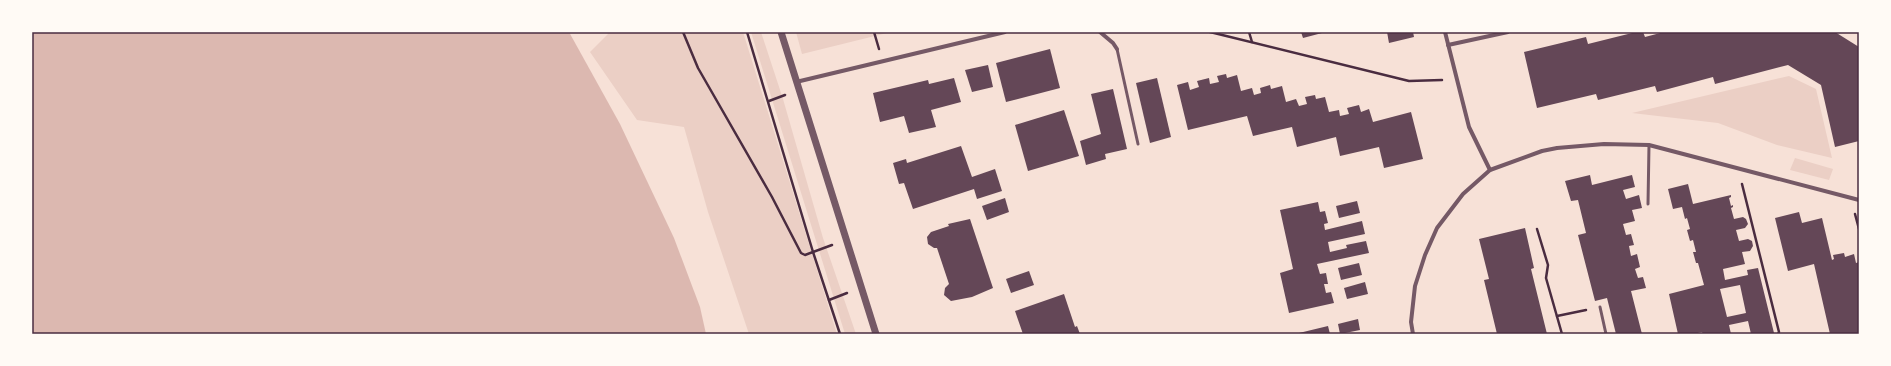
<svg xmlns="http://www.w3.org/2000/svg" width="1891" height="366" font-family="'Source Sans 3',sans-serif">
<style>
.green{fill:#ebcfc5}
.water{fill:#dcb8b0}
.building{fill:#644757;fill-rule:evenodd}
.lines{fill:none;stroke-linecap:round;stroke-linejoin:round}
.path{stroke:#4a2c40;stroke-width:2.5}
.service{stroke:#755966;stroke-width:3}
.minor{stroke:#755966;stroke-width:4}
.tertiary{stroke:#755966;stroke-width:7}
.neatline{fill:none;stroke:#4a2c40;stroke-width:1.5}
</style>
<rect width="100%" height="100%" fill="#f7e1d7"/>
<g class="green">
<polygon points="607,32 743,32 837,334 749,334 708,212 684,127 637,120 590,52 608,34"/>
<polygon points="751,32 761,32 783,99 823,238 856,334 845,334"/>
<polygon points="796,32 891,32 802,54"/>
<polygon points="1789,76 1816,89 1832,158 1777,145 1718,123 1632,113"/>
<polygon points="1795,158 1833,169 1829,180 1790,170"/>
</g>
<polygon class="water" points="32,32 569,32 620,124 674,238 700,307 706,334 32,334"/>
<g class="building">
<polygon points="1301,32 1322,32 1322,33 1303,38"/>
<polygon points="1387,32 1413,32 1414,37 1389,43"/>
<polygon points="1636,32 1643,32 1645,37 1664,32 1835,32 1859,47 1859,141 1835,147 1821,85 1788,65 1715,84 1713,77 1657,92 1655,86 1598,100 1596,94 1537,108 1524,52 1586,37 1588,44"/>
<polygon points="1050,49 1060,88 1006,102 996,63"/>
<polygon points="988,65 993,87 972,92 965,70"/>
<polygon points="1226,74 1227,78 1237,75 1241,91 1252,88 1254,95 1261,93 1260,88 1270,85 1271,89 1282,86 1286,102 1296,99 1299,106 1307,104 1305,97 1315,95 1316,99 1325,97 1329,112 1339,110 1340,116 1349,114 1347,108 1359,105 1361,112 1369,109 1373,122 1411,112 1423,159 1384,168 1379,147 1340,156 1336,137 1297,147 1292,127 1253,136 1247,116 1188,130 1177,85 1188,82 1190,90 1199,87 1197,81 1209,78 1210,84 1219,82 1217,76"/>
<polygon points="954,78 961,102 931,110 936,127 909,133 904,116 880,122 873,93 928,80 929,84"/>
<polygon points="1157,78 1171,137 1150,143 1136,83"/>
<polygon points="1113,89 1127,149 1105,154 1106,159 1086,165 1080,141 1101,134 1091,94"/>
<polygon points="1064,110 1079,156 1028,171 1015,125"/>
<polygon points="961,146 972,177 995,169 1002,191 977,199 974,189 913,209 904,183 899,184 893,163 906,159 907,163"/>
<polygon points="1590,175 1592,185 1632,175 1635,187 1623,190 1626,199 1639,195 1642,208 1632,210 1635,221 1623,224 1626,235 1631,234 1634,245 1629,246 1631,256 1637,254 1640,267 1635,269 1638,278 1643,277 1646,288 1631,291 1642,334 1616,334 1607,298 1595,301 1578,235 1586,233 1578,200 1571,201 1565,181"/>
<path d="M1688,184L1693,204L1731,195V197L1729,198L1731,206L1733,205V207L1731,208L1734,219L1743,217L1746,219L1748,224L1745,228L1736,230L1739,241L1748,239L1752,241L1753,246L1750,251L1742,252L1745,264L1723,269L1725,280L1748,275L1747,270L1758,268L1774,333L1751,334L1748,321L1729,325L1731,334H1703L1702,332L1693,334H1678L1669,294L1704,285L1698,263H1696L1693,252H1696L1693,240L1690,241L1687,230L1690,229L1687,218L1685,219L1682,207L1673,209L1668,189ZM1740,285L1746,313L1727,317L1720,289Z"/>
<polygon points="1005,198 1009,212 987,220 982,206"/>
<polygon points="1357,201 1360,213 1339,218 1336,206"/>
<polygon points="1318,202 1320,212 1325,211 1328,223 1324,224 1325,230 1362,221 1365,234 1328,242 1330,252 1347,248 1346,245 1366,241 1369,253 1317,264 1320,274 1326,273 1328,284 1324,284 1326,293 1331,292 1334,303 1289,313 1280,273 1293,269 1280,210"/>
<polygon points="1799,212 1802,223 1822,218 1832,260 1834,259 1833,255 1844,253 1845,257 1854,254 1856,263 1859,262 1859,334 1830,334 1814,264 1788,271 1775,218"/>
<polygon points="970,219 993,288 972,297 951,301 944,295 945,288 949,284 937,248 934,248 928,244 927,237 931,232 949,226 948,224"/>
<polygon points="1525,228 1534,268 1531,269 1547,334 1497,334 1484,280 1489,279 1479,239"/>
<polygon points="1359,263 1362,275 1341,280 1338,268"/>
<polygon points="1029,271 1034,285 1011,293 1006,279"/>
<polygon points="1365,282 1368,294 1347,299 1344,288"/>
<polygon points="1064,294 1075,327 1077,326 1080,334 1023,334 1015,311"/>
<polygon points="1358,319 1360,330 1340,334 1338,324"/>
<polygon points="1328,326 1330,334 1299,334 1299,333"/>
</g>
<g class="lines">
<g class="path">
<polyline points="683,32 698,68 772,197 801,253 805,255 832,245"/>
<polyline points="747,32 813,252 840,334"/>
<polyline points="874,32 879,49"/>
<polyline points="1210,32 1409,81 1442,80"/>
<polyline points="1249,32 1252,42"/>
<polyline points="769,101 785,95"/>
<polyline points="1742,184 1779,332 1778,334"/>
<polyline points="1855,214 1859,229"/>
<polyline points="1537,229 1548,265 1546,278 1562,334"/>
<polyline points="829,300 847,293"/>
<polyline points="1557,316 1586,310"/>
</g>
<g class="service">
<polyline points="1117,49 1138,144"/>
<polyline points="1648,204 1649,145"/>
<polyline points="1600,307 1606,334"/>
</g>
<g class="minor">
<polyline points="1100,32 1113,43 1117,49"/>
<polyline points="1445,32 1469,127 1490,170"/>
<polyline points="1448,45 1508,32"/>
<polyline points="796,82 1005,32"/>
<polyline points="1413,334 1411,322 1415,286 1425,255 1437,228 1463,194 1490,170 1542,151 1557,148 1604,144 1649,145 1859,200"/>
</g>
<polyline class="tertiary" points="781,32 876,334"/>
</g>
<rect width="1891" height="366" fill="none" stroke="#fffaf5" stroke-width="66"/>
<rect x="33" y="33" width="1825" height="300" class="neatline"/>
</svg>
